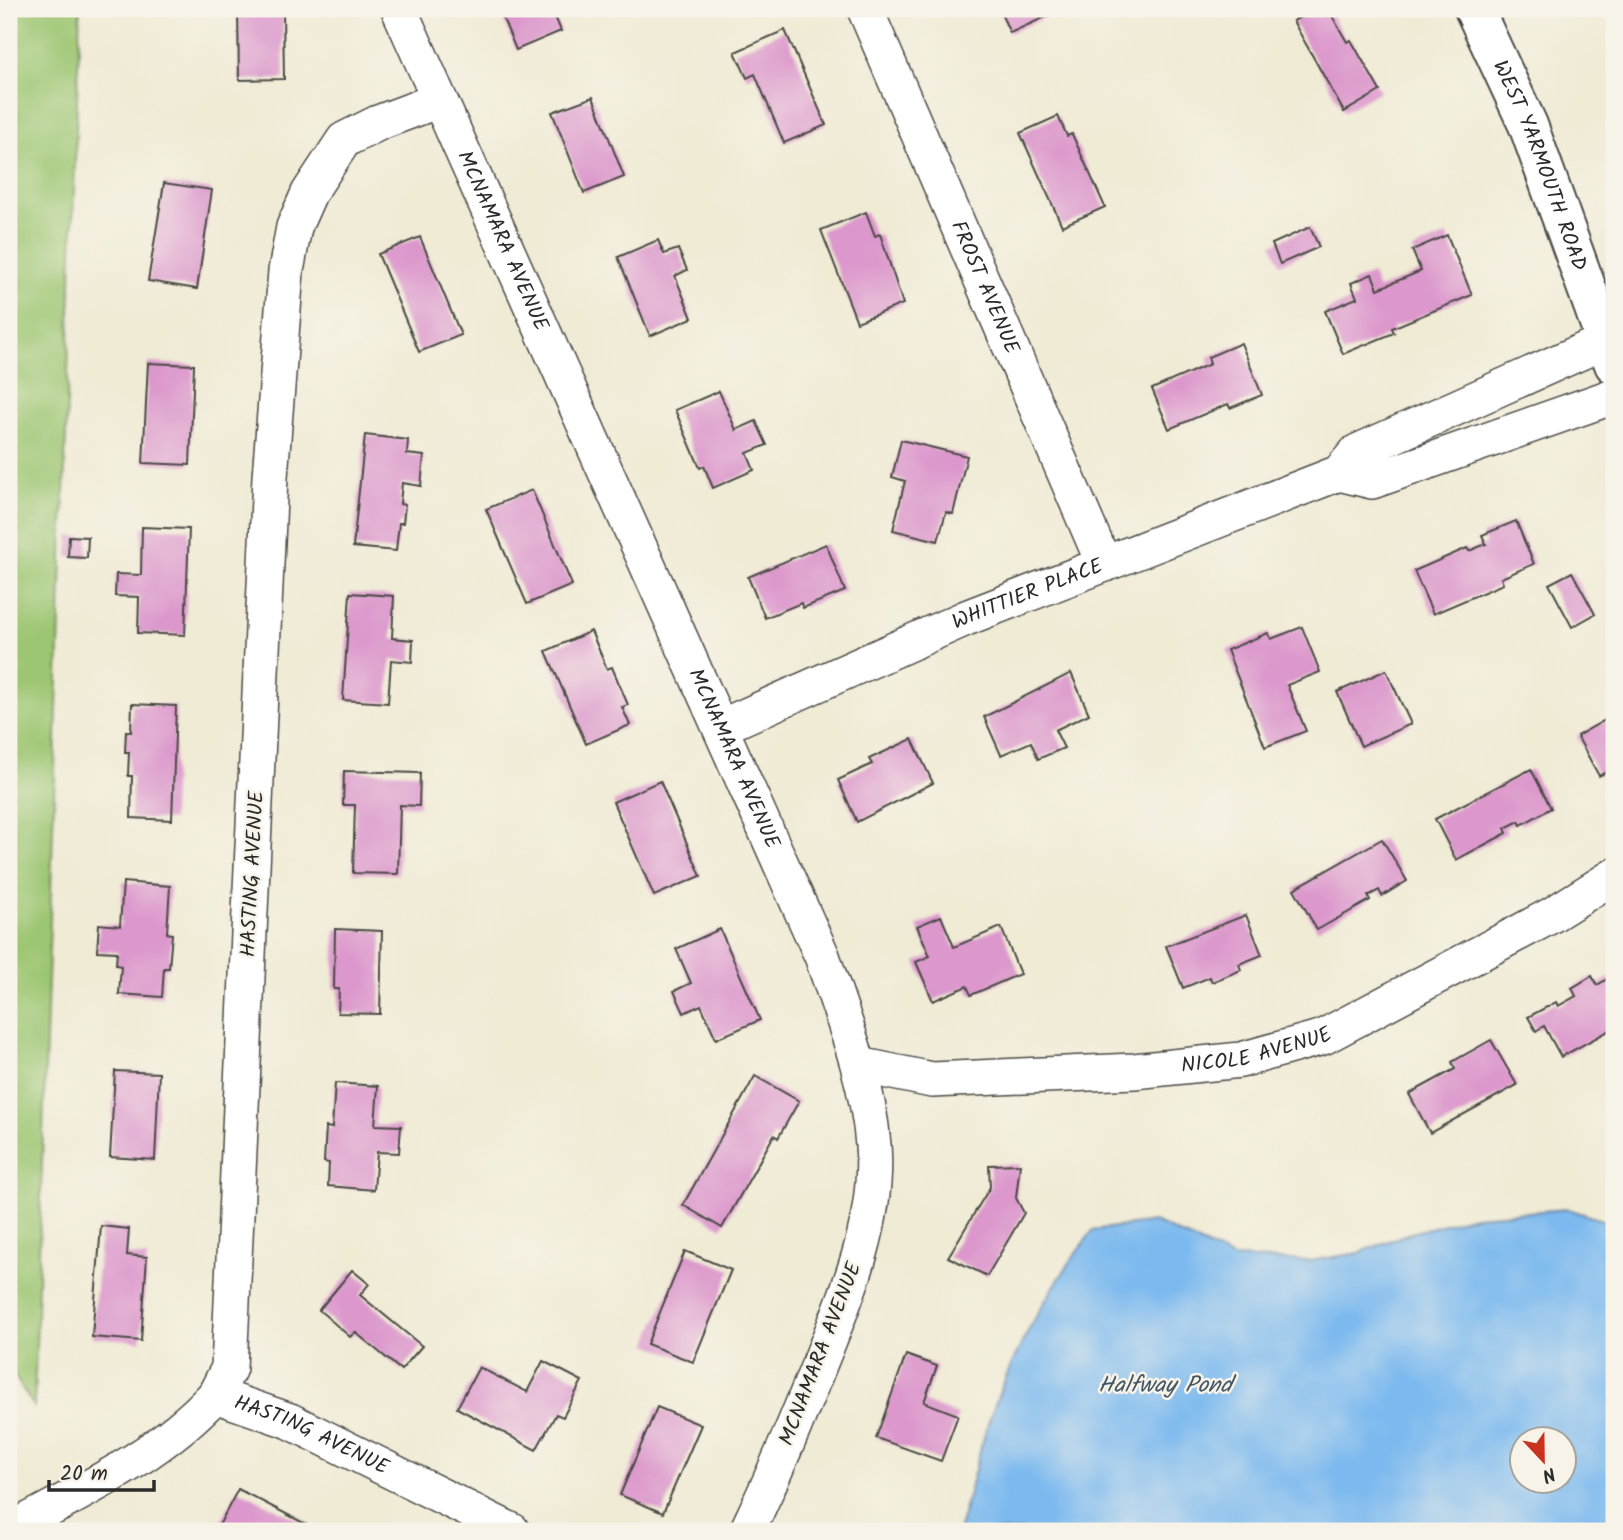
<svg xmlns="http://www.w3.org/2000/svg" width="1623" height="1540" font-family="Kalam,sans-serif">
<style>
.green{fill:#9dc672;stroke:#64784e;stroke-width:2}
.water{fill:#7cb9ef;stroke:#54728d;stroke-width:2;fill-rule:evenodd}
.building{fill:#dc98cc}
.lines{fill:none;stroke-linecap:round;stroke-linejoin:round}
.minor-casing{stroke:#494844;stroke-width:38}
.major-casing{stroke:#494844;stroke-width:42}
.minor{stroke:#fff;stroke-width:35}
.major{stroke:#fff;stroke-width:38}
.labels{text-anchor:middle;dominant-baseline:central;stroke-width:5;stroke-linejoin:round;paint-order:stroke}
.street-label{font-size:21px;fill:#2b2b2b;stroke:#f7f3e8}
.water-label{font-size:23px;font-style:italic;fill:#435666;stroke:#f7f3e8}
</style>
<rect width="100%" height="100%" fill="#f7f3e8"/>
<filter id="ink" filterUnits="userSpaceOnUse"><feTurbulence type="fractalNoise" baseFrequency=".0143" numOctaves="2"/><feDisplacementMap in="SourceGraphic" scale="14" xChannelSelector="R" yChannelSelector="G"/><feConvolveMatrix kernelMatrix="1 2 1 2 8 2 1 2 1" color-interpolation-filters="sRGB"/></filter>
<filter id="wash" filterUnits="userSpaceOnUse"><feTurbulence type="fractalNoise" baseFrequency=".00686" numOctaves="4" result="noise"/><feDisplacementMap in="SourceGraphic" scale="28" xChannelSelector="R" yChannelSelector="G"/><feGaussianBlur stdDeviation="1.57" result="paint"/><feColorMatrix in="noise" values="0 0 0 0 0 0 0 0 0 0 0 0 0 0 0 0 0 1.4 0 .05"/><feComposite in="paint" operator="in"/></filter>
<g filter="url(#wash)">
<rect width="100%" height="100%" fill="#f0ebd5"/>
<polygon class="green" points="9,9 80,9 34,1407 9,1367"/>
<path class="water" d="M1568,1209L1614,1224V1531H958C970,1494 977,1455 990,1418C1013,1351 1051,1286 1093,1230L1154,1222L1233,1258L1309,1261L1359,1253L1404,1235L1474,1216ZM1522,1438H1564V1480H1522Z"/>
<g id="blocks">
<g class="building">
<polygon points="238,9 283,9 284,79 239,80"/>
<polygon points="499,9 552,9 561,31 516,50"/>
<polygon points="999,9 1048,9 1050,15 1010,33"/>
<polygon points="1315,9 1328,9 1347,42 1351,40 1380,91 1344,112 1293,21"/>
<polygon points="785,30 826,125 784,143 755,74 747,78 735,52"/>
<polygon points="593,97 624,177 584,193 552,112"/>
<polygon points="1058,116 1067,136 1072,134 1105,207 1062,226 1020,133"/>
<polygon points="164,183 212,190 197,289 148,281"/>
<polygon points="866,212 875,236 880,234 903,304 857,322 821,230"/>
<polygon points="1310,227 1319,247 1280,264 1272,244"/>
<polygon points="1447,235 1472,295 1392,328 1394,333 1343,354 1325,311 1357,298 1351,283 1372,274 1378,289 1421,271 1412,250"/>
<polygon points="420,237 461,335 419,352 378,254"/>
<polygon points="658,240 664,254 678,249 687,270 675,276 692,318 650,336 618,257"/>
<polygon points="1241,343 1262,395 1230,408 1228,404 1169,429 1152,389 1210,364 1208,357"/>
<polygon points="148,363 194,365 190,465 143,463"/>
<polygon points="719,391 736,430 756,421 767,445 747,453 754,470 713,488 704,466 700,468 675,410"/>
<polygon points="365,435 408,440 407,454 424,456 421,486 402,483 400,504 405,505 403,523 399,523 396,551 353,547"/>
<polygon points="901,440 967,456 953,514 946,512 938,541 893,530 905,481 892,477"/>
<polygon points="532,490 572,585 527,604 486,509"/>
<polygon points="1516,521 1534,564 1501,578 1503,584 1433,614 1414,571 1467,548 1469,551 1486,544 1482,535"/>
<polygon points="142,527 189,529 185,635 138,633 139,597 115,596 116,574 141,575"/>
<polygon points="69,536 88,537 87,558 68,557"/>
<polygon points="826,544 845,591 803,608 801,603 765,618 748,577"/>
<polygon points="1572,572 1595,614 1572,627 1549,584"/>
<polygon points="350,593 394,596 392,638 413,640 412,662 391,660 388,703 343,700"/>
<polygon points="1302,627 1320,672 1287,685 1306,731 1265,747 1227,650 1268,633 1271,639"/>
<polygon points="591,631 607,669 612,667 628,705 622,707 630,725 586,744 546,651"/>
<polygon points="1386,670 1411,724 1361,746 1337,692"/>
<polygon points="1071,673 1089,714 1055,730 1064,748 1038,759 1031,742 1001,755 984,717"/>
<polygon points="132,704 176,706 172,820 131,818 132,776 128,776 129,752 125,752 126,731 131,732"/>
<polygon points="1614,715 1614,768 1599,776 1577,736"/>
<polygon points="912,739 933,783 857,822 838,780 872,764 869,759"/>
<polygon points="1531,769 1551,808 1521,825 1519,821 1505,828 1507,833 1456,860 1435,819"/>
<polygon points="344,771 420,773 419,806 400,805 398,874 353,873 355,805 343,805"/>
<polygon points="660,781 701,876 654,896 613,802"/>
<polygon points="1382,839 1407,881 1382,896 1379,890 1368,896 1370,900 1317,930 1294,889"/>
<polygon points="123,882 170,886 167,933 172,934 169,968 164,968 162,997 119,994 121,966 116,965 117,952 97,951 99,924 120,926"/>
<polygon points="1246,915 1262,955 1239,964 1241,970 1212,982 1210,977 1183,988 1166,946"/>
<polygon points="941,916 954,947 1001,927 1020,974 971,995 967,986 933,1001 916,962 930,956 917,926"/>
<polygon points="335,929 382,931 380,1014 338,1013 339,989 334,989"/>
<polygon points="720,929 760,1020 716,1039 701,1005 684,1013 674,991 691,983 676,949"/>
<polygon points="1614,975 1614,1028 1561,1057 1544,1026 1536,1031 1528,1017 1556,1002 1558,1006 1576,996 1572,988 1592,976 1597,985"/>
<polygon points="1491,1040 1517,1085 1430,1133 1409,1094 1455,1069 1452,1062"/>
<polygon points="115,1071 159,1073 155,1160 110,1157"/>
<polygon points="755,1076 799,1101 778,1138 774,1135 722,1228 683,1205"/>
<polygon points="335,1083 378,1086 375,1125 401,1126 399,1153 377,1152 374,1190 328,1186 329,1163 324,1162 326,1127 332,1128"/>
<polygon points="1020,1164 1016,1198 1024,1213 987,1276 948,1257 990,1187 989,1165"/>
<polygon points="101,1226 129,1229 127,1255 147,1257 141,1341 92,1337"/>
<polygon points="685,1251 731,1270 693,1362 647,1344"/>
<polygon points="352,1270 369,1284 360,1295 422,1346 401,1370 355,1332 350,1337 319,1310"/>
<polygon points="906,1355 937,1366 924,1402 958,1415 941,1461 876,1438"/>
<polygon points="543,1361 582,1381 563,1417 556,1414 536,1450 457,1408 479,1367 527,1392"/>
<polygon points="657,1407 701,1425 663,1513 620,1495"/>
<polygon points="238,1489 319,1531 217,1529"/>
</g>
</g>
</g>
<g filter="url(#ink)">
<use href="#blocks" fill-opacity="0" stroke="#494844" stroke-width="2"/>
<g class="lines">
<g class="minor-casing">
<g id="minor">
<path id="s1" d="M399,9L822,956C843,1018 868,1080 873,1145C879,1220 848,1293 821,1360C798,1418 774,1475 747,1531"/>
<path id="s2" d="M865,9L1104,564"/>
<path id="s3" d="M439,100L378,123L344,140L309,193L294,227L286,271L270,477L229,1368L215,1395L290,1421L512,1531"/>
<polyline points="1339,473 1372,481 1614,396"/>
<path id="s4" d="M721,727L966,618L1339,473L1357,452L1605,341"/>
<path id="s5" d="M859,1065L932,1080L1134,1071L1241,1060L1323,1037L1550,916L1614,876"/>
<path d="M9,1531C80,1492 159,1456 215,1395"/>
</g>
</g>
<g class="major-casing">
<g id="major">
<path id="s6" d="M1474,9L1528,125L1614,364"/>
</g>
</g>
<use href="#minor" class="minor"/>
<use href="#major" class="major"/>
</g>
</g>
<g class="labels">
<g class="street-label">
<text stroke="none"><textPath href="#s6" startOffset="170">WEST YARMOUTH ROAD</textPath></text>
<text stroke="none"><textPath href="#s1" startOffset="254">MCNAMARA AVENUE</textPath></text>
<text stroke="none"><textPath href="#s2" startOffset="303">FROST AVENUE</textPath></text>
<text stroke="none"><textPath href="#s4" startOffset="334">WHITTIER PLACE</textPath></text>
<text stroke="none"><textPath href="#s1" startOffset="821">MCNAMARA AVENUE</textPath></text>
<text transform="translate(253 874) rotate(-87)">HASTING AVENUE</text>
<text stroke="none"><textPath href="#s5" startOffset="401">NICOLE AVENUE</textPath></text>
<text transform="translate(821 1354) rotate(-69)">MCNAMARA AVENUE</text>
<text stroke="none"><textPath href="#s3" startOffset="1482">HASTING AVENUE</textPath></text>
</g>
<g class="water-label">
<text x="1165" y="1386">Halfway Pond</text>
</g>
</g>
<rect width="1623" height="1540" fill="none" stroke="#f7f3e8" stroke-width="35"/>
<g transform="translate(1543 1460) rotate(158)"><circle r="33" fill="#f7f3e8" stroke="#a5a39c" stroke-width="2"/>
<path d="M0-5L12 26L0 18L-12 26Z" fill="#c8321e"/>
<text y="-10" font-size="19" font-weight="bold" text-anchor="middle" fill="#2b2b2b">N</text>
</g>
<path d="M49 1480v10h105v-10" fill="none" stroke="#2b2b2b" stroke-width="3.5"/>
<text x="60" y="1480" font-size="21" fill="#2b2b2b" stroke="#f7f3e8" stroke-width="5" paint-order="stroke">20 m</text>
</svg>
